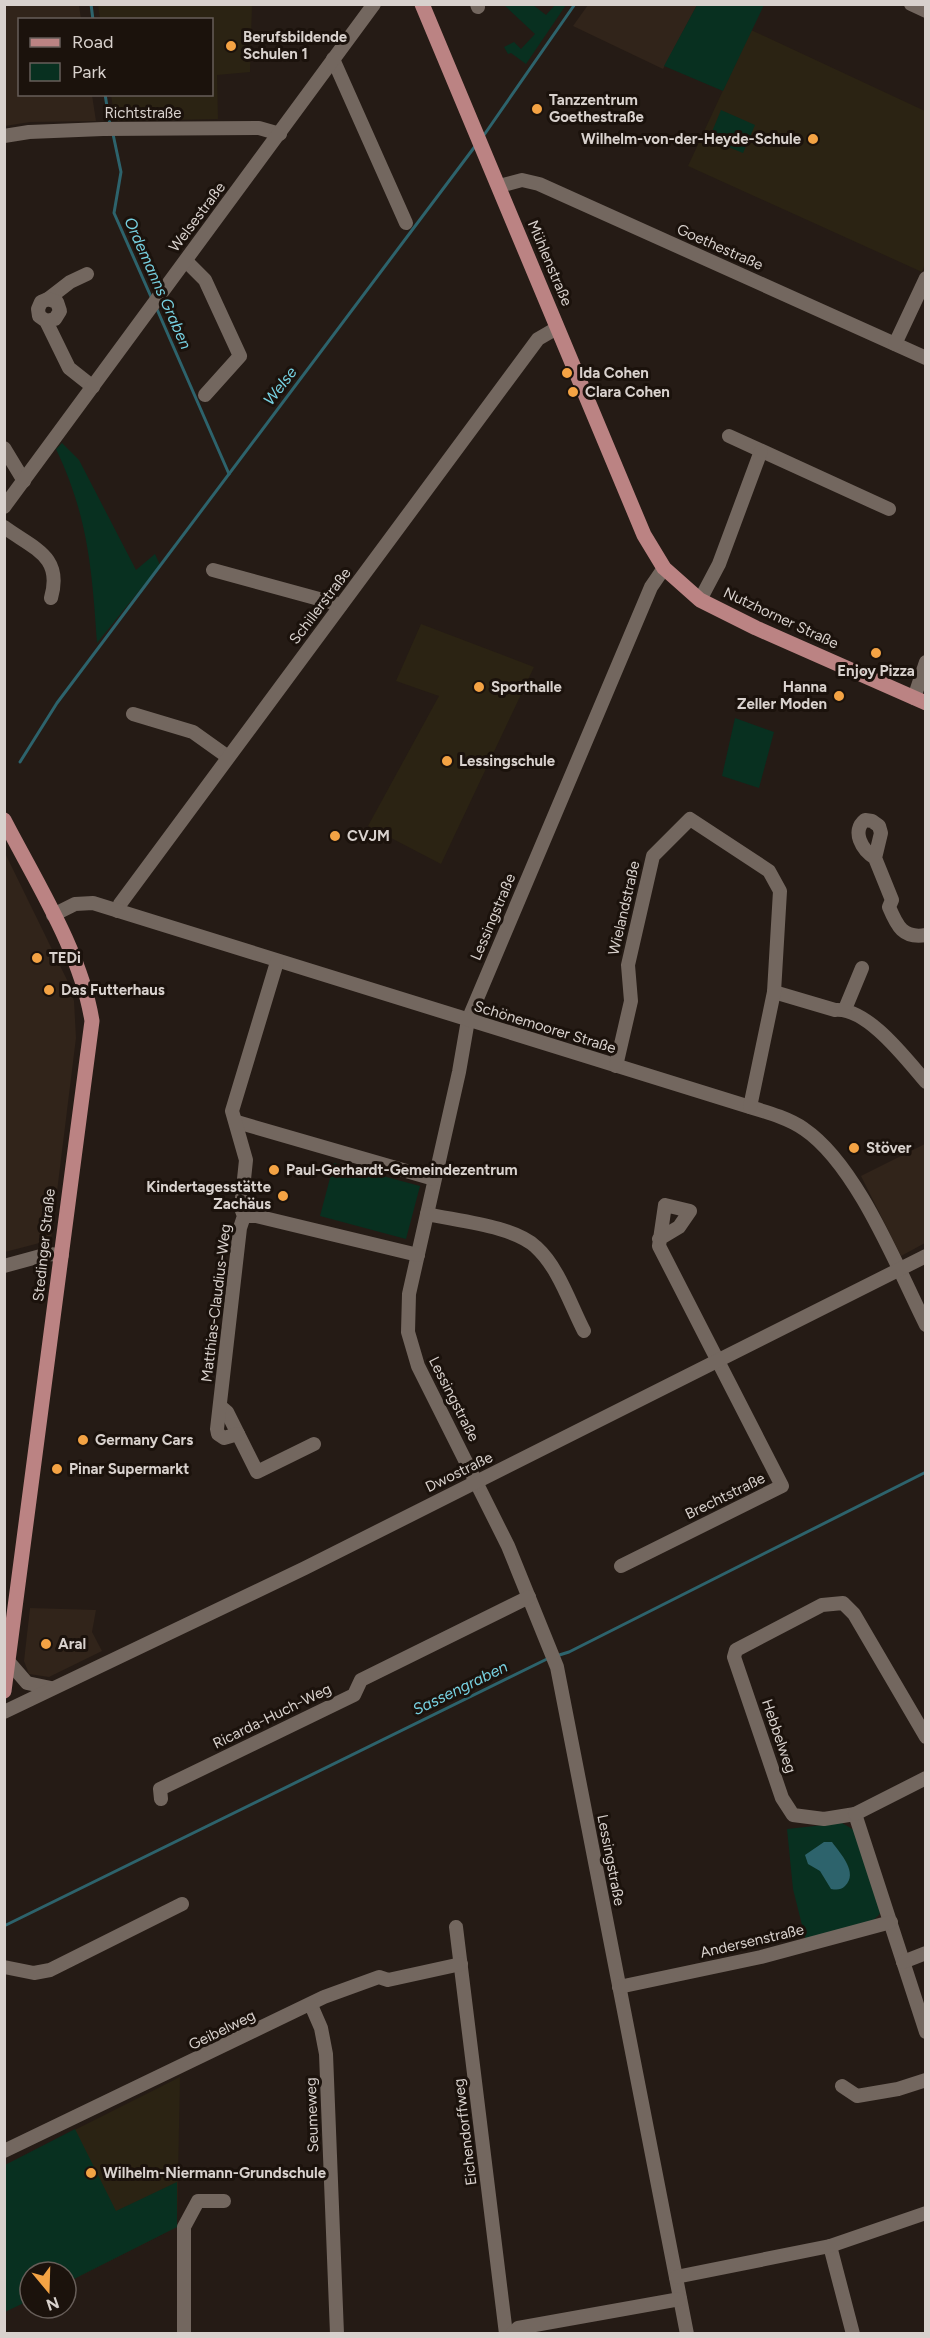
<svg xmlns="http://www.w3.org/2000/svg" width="930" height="2338" font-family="Figtree,sans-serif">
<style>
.built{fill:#31241a}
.education{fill:#2b2313}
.green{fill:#083020}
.water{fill:#2d636c}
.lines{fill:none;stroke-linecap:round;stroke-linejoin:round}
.stream{stroke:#2d636c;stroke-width:3}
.minor{stroke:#73675f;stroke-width:14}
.major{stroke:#bb8383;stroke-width:15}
.poi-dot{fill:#f4a344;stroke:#1b120c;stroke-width:2}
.labels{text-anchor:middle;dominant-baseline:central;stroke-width:6;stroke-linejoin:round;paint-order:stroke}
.poi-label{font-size:15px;font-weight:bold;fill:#d8d1cd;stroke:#1b120c;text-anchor:start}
.street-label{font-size:15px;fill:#d8d1cd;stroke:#1b120c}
.water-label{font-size:16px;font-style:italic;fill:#77d1e1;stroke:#1b120c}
</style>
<rect width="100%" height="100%" fill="#251b15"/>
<g class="built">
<polygon points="5,4 79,5 81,19 20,20 20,94 92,95 96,121 30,122 5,126"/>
<polygon points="588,5 697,5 663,69 573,26"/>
<polygon points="4,851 68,982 74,1001 76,1038 51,1240 5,1252"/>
<polygon points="925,1144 925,1243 901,1256 861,1176"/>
<polygon points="30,1608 96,1610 92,1632 102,1651 49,1677 29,1674 24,1661"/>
</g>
<g class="education">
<polygon points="98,5 252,5 250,72 217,75 218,119 115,121 111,95 212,94 212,20 100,19"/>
<polygon points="751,30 925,111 925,264 922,272 688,166"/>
<polygon points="421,624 534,667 441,864 368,826 439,696 396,681"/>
<polygon points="180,2077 177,2227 78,2277 5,2165"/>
</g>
<g class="green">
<polygon points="504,5 533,5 546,15 555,5 566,5 526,64 511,53 508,54 504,47 514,42 521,49 535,34"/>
<polygon points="697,5 764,5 723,91 664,66"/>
<polygon points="721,110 755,125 743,153 709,139"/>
<path d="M62,443L79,460L136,570L155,554L160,565L97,643C92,570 88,516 56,449Z"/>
<polygon points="735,718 774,732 759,788 722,776"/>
<polygon points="334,1163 420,1186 406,1239 320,1216"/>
<path d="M842,1823L854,1830L881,1912C867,1933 828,1936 806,1941L793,1889L787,1829Z"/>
<polygon points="75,2129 116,2211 177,2182 177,2227 66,2283 66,2272 30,2272 30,2300 5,2312 5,2165"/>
</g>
<path class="water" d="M824,1842H832C840,1853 859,1873 845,1886C841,1890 837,1890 831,1889L820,1871L808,1864L805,1855Z"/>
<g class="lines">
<g class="stream">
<polyline points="91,4 93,20"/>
<polyline points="105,94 110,125"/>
<polyline points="113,134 121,172 114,213 152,299"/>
<polyline points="484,135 575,4"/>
<polyline points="156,307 229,474"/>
<polyline points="20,762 57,703 476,145"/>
<polyline points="556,1656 569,1652 926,1472"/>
<polyline points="4,1926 549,1658"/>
</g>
<g class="minor">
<polyline points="477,4 478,7"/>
<polyline points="911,4 926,11"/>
<polyline points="333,59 406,223"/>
<polyline points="4,136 29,132 103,129 259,128 280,134"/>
<polyline points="499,186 522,180 539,184 926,358"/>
<polyline points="186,261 205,280 240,356 205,395"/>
<polyline points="48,299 70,282 87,274"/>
<polyline points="46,321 55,319 60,311 57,302 48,299 41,302 38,309 39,316 46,321 69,368 93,387"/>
<polyline points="895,344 926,278"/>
<polyline points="729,436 889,509"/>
<polyline points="4,448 24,481"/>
<polyline points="4,507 374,4"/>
<path d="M4,527C34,549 63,556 51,598"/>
<polyline points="664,568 651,587 468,1020 459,1072 409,1294 408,1332 418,1366 508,1546 557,1667 687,2334"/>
<polyline points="213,570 341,605"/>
<polyline points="700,600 719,564 761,451"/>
<polyline points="914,698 926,662"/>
<polyline points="133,714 193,732 228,757"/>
<path d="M875,858C862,850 851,831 865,820L872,821L879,826L881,833L875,858L892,900L889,907C897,926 903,939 926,935"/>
<polyline points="118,911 120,904 538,339 557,328"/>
<path d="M53,915L75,904L93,903L753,1108C770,1113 790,1119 804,1129C857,1165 897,1267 926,1325"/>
<path d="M774,992L835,1010C867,1007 906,1059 926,1082"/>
<polyline points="845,1009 862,968"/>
<polyline points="616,1066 631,1001 628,965 653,856 690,819 769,871 780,891 774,992 750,1107"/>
<polyline points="237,1122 434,1179"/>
<path d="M427,1214C458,1221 514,1226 536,1247C559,1268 570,1304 584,1331"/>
<polyline points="244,1216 256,1216 418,1255"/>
<polyline points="4,1266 48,1254 62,1255"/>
<polyline points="220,1406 227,1412 257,1472 314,1444"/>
<polyline points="238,1434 224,1438 218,1434 217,1429 240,1228 244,1216 241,1208 246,1160 232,1111 277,962"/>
<polyline points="621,1566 782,1486 659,1246 665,1205 690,1211 679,1227 659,1239"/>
<polyline points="8,1661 27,1683 51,1688"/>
<polyline points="4,1712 305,1568 926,1256"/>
<polyline points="926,1737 854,1614 843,1603 822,1605 736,1650 734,1657 782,1798 793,1815 824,1819 855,1814 926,2032"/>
<polyline points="161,1799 160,1789 354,1695 361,1680 529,1597"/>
<polyline points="855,1814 926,1778"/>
<polyline points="456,1927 506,2334"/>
<polyline points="903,1962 926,1953"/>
<polyline points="4,1967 34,1973 50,1970 182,1904"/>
<polyline points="619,1987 761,1957 891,1922"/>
<polyline points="311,2005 321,2028 326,2054 337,2334"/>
<polyline points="842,2086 857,2096 898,2089 926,2080"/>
<polyline points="4,2151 324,1997 379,1977 388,1980 461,1964"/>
<polyline points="830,2246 853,2334"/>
<polyline points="676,2277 830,2246 926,2213"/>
<polyline points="184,2334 184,2227 198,2201 224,2201"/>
<polyline points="512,2334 518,2328 680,2299"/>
</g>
<g class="major">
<polyline points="422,4 644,535 664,568 700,600 756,628 926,703"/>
<path d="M4,820C36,882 81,952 92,1021L4,1691"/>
</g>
</g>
<g class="poi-dot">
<circle cx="231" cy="46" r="6"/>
<circle cx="537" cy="109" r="6"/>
<circle cx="813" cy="139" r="6"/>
<circle cx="567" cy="373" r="6"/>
<circle cx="573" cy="392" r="6"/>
<circle cx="876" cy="653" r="6"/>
<circle cx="479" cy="687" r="6"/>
<circle cx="839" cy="696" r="6"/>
<circle cx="447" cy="761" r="6"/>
<circle cx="335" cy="836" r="6"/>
<circle cx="37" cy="958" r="6"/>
<circle cx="49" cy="990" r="6"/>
<circle cx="854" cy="1148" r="6"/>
<circle cx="274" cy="1170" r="6"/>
<circle cx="283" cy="1196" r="6"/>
<circle cx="83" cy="1440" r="6"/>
<circle cx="57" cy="1469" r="6"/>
<circle cx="46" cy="1644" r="6"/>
<circle cx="91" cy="2173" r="6"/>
</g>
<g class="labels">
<g class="poi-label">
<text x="243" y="37">Berufsbildende<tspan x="243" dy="17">Schulen 1</tspan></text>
<text x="549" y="100">Tanzzentrum<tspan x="549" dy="17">Goethestraße</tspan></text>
<text x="801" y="139" text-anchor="end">Wilhelm-von-der-Heyde-Schule</text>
<text x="579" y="373">Ida Cohen</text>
<text x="585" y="392">Clara Cohen</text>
<text x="876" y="671" text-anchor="middle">Enjoy Pizza</text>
<text x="491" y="687">Sporthalle</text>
<text x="827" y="687" text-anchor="end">Hanna<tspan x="827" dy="17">Zeller Moden</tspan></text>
<text x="459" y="761">Lessingschule</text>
<text x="347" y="836">CVJM</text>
<text x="49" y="958">TEDi</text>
<text x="61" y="990">Das Futterhaus</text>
<text x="866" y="1148">Stöver</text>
<text x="286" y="1170">Paul-Gerhardt-Gemeindezentrum</text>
<text x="271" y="1187" text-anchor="end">Kindertagesstätte<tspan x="271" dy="17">Zachäus</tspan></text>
<text x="95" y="1440">Germany Cars</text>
<text x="69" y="1469">Pinar Supermarkt</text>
<text x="58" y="1644">Aral</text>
<text x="103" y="2173">Wilhelm-Niermann-Grundschule</text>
</g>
<g class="street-label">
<text x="143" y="113">Richtstraße</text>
<text transform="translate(197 217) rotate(-53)">Welsestraße</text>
<text transform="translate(720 247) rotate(24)">Goethestraße</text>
<text transform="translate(550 263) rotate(67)">Mühlenstraße</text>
<text transform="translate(320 606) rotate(-53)">Schillerstraße</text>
<text transform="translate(781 618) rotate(25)">Nutzhorner Straße</text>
<text transform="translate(624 908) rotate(-77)">Wielandstraße</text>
<text transform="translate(493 917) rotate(-67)">Lessingstraße</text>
<text transform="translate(545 1027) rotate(17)">Schönemoorer Straße</text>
<text transform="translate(44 1245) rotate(-84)">Stedinger Straße</text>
<text transform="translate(216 1303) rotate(-83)">Matthias-Claudius-Weg</text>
<text transform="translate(454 1399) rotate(63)">Lessingstraße</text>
<text transform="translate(459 1472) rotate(-26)">Dwostraße</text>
<text transform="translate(725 1496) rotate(-26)">Brechtstraße</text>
<text transform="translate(272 1716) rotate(-26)">Ricarda-Huch-Weg</text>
<text transform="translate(779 1736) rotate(71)">Hebbelweg</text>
<text transform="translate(611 1860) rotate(79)">Lessingstraße</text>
<text transform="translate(752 1941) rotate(-13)">Andersenstraße</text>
<text transform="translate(222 2030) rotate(-26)">Geibelweg</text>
<text transform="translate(312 2115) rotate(-92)">Seumeweg</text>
<text transform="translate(465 2132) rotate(-97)">Eichendorffweg</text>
</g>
<g class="water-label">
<text transform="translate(158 283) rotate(66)">Ordemanns Graben</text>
<text transform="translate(280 386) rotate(-53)">Welse</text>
<text transform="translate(460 1688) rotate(-26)">Sassengraben</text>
</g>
</g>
<rect width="930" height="2338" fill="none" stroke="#d8d1cd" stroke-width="12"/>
<rect x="18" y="18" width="195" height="78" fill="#1b120c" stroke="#675e59" stroke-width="1.5"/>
<rect x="30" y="38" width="30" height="9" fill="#bb8383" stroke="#675e59" stroke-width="1.5"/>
<text x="72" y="48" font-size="18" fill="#d8d1cd">Road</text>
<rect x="30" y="63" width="30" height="18" fill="#083020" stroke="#675e59" stroke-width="1.5"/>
<text x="72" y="78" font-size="18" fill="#d8d1cd">Park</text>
<g transform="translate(48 2290) rotate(161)"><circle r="28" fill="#1b120c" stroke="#675e59" stroke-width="1.5"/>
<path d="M0-4.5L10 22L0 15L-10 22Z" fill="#f4a344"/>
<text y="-9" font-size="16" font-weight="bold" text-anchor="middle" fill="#d8d1cd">N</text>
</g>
</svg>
